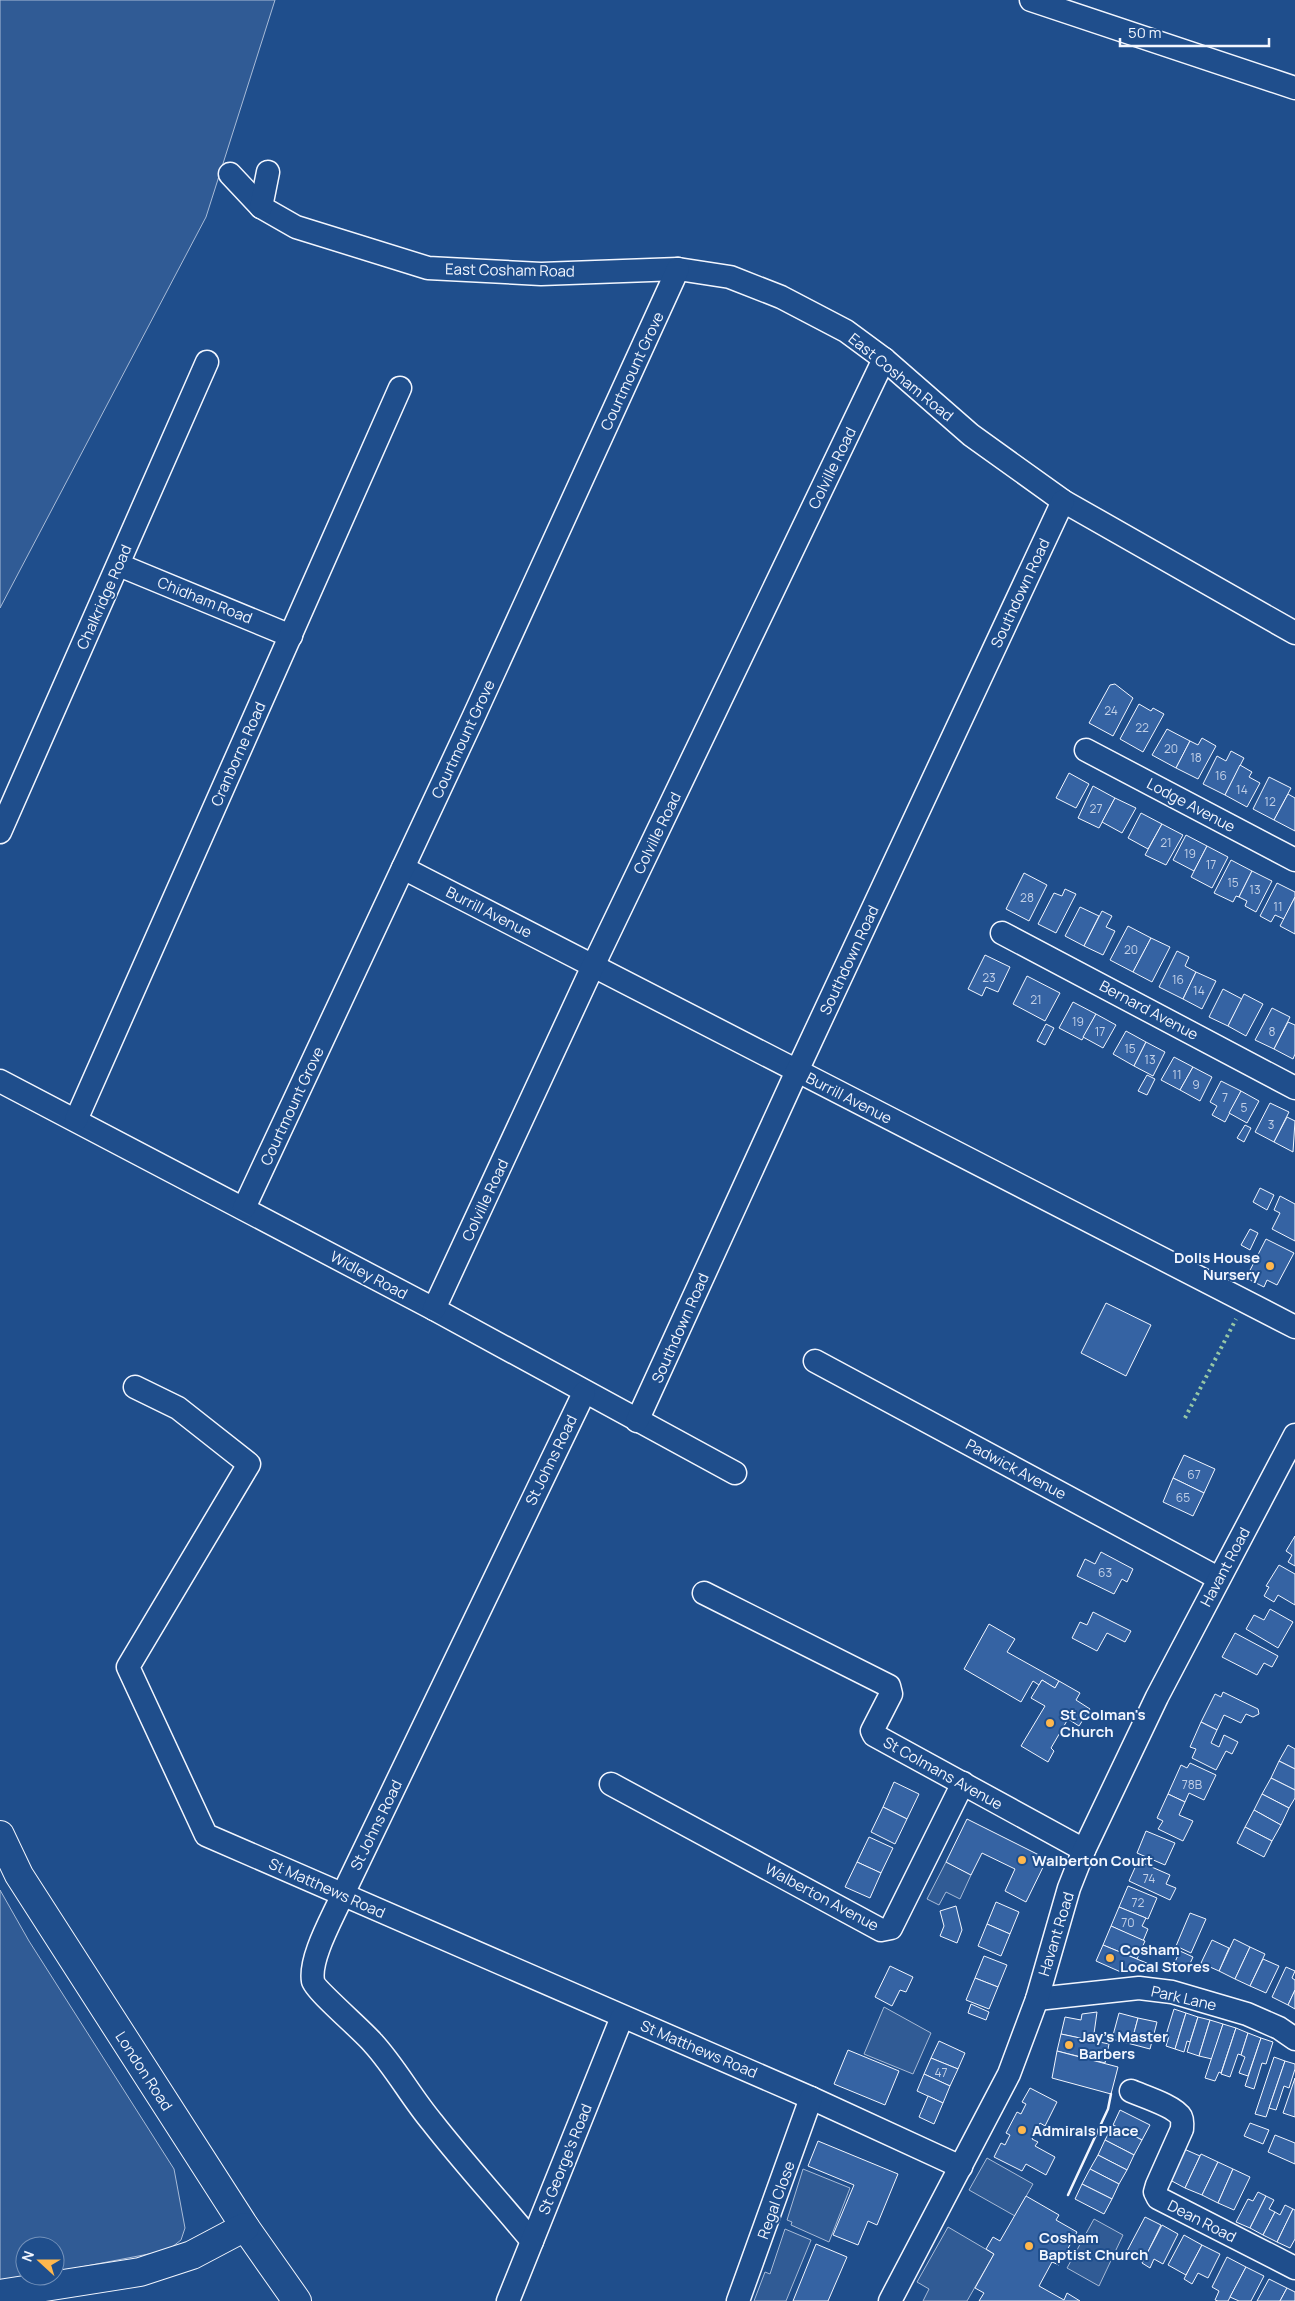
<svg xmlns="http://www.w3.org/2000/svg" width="1295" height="2301" font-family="Manrope,sans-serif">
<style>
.built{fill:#305b95;stroke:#a8bbd7}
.building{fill:#3563a3;stroke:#f2f6ff}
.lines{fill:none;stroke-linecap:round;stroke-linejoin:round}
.minor-casing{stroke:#f2f6ff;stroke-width:25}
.major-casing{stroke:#f2f6ff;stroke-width:30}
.minor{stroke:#1f4e8c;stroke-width:22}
.major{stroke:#1f4e8c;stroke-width:28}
.hedge{stroke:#97c8a6;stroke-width:4;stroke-dasharray:2.5 4;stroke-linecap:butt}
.wall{stroke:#f2f6ff;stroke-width:2.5}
.poi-dot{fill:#ffb74d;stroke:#1f4e8c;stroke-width:2}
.labels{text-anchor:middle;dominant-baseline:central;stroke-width:4;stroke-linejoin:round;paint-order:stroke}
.number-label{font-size:12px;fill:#c3d1e8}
.street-label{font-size:15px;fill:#f2f6ff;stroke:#1f4e8c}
.poi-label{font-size:15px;font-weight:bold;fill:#f2f6ff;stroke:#1f4e8c;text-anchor:start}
</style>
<rect width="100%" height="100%" fill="#1f4e8c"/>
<g class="built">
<polygon points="0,0 275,0 206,217 0,608"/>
<polygon points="946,1862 971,1875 960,1899 946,1892 939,1905 927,1899"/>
<polygon points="0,1890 29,1941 174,2169 185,2228 181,2240 172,2247 159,2252 55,2272 55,2246 25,2246 25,2276 32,2276 0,2282"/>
<polygon points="884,2007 931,2033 913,2074 864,2054"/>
<polygon points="987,2158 1033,2184 1015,2216 969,2190"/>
<polygon points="803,2169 850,2188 829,2242 791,2225 792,2222 787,2220"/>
<polygon points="1094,2219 1123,2235 1099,2286 1067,2268"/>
<polygon points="948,2227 994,2254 967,2301 923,2301 929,2289 917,2282"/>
<polygon points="785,2229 811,2240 786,2301 754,2301 765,2272 770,2274"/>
</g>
<g class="building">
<polygon points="1115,684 1133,698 1113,736 1089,723 1110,685"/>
<polygon points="1139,704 1151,711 1153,708 1164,714 1143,752 1120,739"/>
<polygon points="1167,729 1190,741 1176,768 1152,755"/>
<polygon points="1202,738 1216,746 1198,779 1176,768 1190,741 1198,745"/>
<polygon points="1231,751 1244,758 1225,795 1203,784 1217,756 1226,761"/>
<polygon points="1240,765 1252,772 1249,777 1260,783 1247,807 1225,795"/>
<polygon points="1069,773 1089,784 1076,808 1056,798"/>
<polygon points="1269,777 1291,788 1274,820 1253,809"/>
<polygon points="1093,786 1115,798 1099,828 1078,818"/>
<polygon points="1288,794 1295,798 1295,831 1274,820"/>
<polygon points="1115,798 1136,808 1122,833 1102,822"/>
<polygon points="1141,813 1162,824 1148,849 1128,838"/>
<polygon points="1162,824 1183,835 1166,865 1145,855"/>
<polygon points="1186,835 1207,846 1194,871 1173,860"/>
<polygon points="1207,846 1228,857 1212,888 1191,877"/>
<polygon points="1231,860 1252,871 1239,897 1236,896 1233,902 1214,893"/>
<polygon points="1252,871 1272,881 1256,912 1245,906 1247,901 1239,897"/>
<polygon points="1024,873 1047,885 1029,921 1006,909"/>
<polygon points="1277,883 1295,892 1295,897 1284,919 1275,915 1271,922 1260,916"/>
<polygon points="1065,889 1076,894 1056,933 1038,924 1054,893 1062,896"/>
<polygon points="1295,897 1295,934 1280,926"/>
<polygon points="1080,907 1099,916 1084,946 1065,936"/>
<polygon points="1102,911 1112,916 1106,927 1115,931 1103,955 1084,946"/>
<polygon points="1128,926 1151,938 1133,972 1110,960"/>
<polygon points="1151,938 1170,947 1152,982 1133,972"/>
<polygon points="1177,951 1189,957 1185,966 1196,972 1183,999 1159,987"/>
<polygon points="985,955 1010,967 998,992 986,987 982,996 968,989"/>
<polygon points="1196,972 1216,981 1202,1009 1183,999"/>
<polygon points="1027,976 1060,993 1045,1021 1013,1004"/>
<polygon points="1223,989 1242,999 1228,1026 1209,1017"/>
<polygon points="1244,994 1263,1004 1246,1036 1228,1026"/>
<polygon points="1073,1002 1096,1014 1082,1040 1059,1028"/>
<polygon points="1272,1008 1290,1017 1274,1049 1255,1040"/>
<polygon points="1096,1014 1116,1025 1103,1048 1083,1037"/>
<polygon points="1288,1022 1295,1025 1295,1054 1293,1059 1274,1049"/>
<polygon points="1046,1024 1054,1028 1045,1045 1037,1041"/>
<polygon points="1126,1031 1146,1042 1134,1066 1113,1054"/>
<polygon points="1146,1042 1165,1052 1153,1076 1134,1066"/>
<polygon points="1174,1057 1193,1067 1180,1090 1161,1080"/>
<polygon points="1193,1067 1212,1077 1200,1101 1180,1090"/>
<polygon points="1147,1075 1155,1079 1147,1095 1138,1091"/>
<polygon points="1221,1081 1241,1091 1225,1122 1212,1115 1217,1106 1210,1102"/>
<polygon points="1241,1091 1259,1101 1247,1123 1229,1113"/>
<polygon points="1270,1103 1289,1112 1274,1142 1255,1132"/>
<polygon points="1287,1117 1295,1121 1293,1152 1274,1142"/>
<polygon points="1245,1125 1251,1128 1244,1142 1237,1138"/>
<polygon points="1260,1188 1274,1195 1267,1210 1253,1202"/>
<polygon points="1280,1196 1295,1204 1295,1241 1272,1229 1280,1213 1274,1210"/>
<polygon points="1250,1229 1258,1233 1250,1250 1241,1245"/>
<polygon points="1266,1239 1294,1253 1277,1285 1267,1280 1264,1287 1246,1278"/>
<polygon points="1106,1303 1151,1325 1126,1376 1081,1353"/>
<polygon points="1184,1455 1215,1469 1204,1493 1173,1478"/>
<polygon points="1173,1478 1204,1493 1193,1516 1163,1502"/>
<polygon points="1295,1536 1295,1566 1288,1562 1292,1555 1286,1551"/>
<polygon points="1101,1552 1133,1569 1127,1582 1122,1579 1114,1594 1077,1576 1085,1559 1095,1564"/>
<polygon points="1279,1565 1295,1574 1295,1605 1278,1595 1274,1602 1264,1596 1269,1587 1266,1586"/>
<polygon points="1270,1609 1293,1622 1278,1648 1246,1629 1254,1615 1264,1620"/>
<polygon points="1093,1612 1131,1631 1125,1642 1107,1633 1097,1651 1072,1638 1080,1622 1087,1625"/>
<polygon points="989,1624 1015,1639 1007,1652 1059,1681 1055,1688 1042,1680 1039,1685 1033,1681 1021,1702 964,1669"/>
<polygon points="1235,1633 1278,1656 1272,1667 1264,1663 1257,1675 1222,1657"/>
<polygon points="1042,1680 1055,1688 1059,1681 1080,1693 1076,1700 1090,1709 1079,1726 1068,1719 1051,1748 1054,1751 1048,1762 1021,1746 1045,1706 1031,1698"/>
<polygon points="1223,1692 1258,1709 1259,1714 1253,1717 1246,1714 1241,1723 1224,1715 1217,1730 1201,1722 1215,1694 1221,1697"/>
<polygon points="1201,1722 1217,1730 1211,1743 1219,1747 1224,1735 1238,1742 1232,1754 1226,1751 1216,1770 1192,1758 1196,1749 1190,1747"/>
<polygon points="1288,1745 1295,1749 1295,1769 1279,1761"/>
<polygon points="1279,1761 1295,1769 1295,1790 1271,1778"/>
<polygon points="1190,1763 1216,1775 1204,1800 1189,1793 1185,1802 1168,1794 1181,1765 1187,1768"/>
<polygon points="1271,1778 1295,1790 1295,1798 1289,1808 1262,1794"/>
<polygon points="894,1782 919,1794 907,1819 883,1807"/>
<polygon points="1168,1794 1185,1802 1179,1815 1193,1821 1183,1841 1158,1829 1163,1821 1157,1818"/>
<polygon points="1262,1794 1289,1808 1281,1825 1254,1810"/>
<polygon points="883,1807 907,1819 895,1844 871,1832"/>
<polygon points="1254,1810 1281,1825 1272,1841 1245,1827"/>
<polygon points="967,1819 1047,1859 1026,1902 1005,1891 1015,1869 982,1853 971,1875 946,1862"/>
<polygon points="1245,1827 1272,1841 1264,1857 1237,1843"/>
<polygon points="1146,1831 1175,1843 1165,1865 1137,1853"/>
<polygon points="869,1837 893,1848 881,1873 857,1862"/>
<polygon points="1138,1861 1170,1875 1166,1884 1176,1888 1170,1900 1129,1881"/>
<polygon points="857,1862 881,1873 870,1898 845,1887"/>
<polygon points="1128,1886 1157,1898 1148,1919 1119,1907"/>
<polygon points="996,1902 1019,1912 1010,1934 987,1924"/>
<polygon points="956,1906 962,1930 957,1943 940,1936 944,1926 940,1911"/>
<polygon points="1119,1907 1146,1918 1142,1926 1148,1929 1143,1941 1111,1926"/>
<polygon points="1190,1913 1206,1919 1191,1953 1176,1946"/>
<polygon points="987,1924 1010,1934 1001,1956 978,1946"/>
<polygon points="1111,1926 1145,1941 1137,1959 1103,1945"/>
<polygon points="1234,1939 1250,1947 1235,1979 1219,1971"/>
<polygon points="1212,1940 1229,1948 1219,1971 1201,1963"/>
<polygon points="1103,1945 1149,1964 1146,1970 1139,1967 1136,1972 1123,1973 1096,1961"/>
<polygon points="1250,1947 1265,1954 1250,1986 1235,1979"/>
<polygon points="1180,1951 1193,1957 1187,1970 1174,1964"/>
<polygon points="984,1956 1007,1965 998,1987 975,1978"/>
<polygon points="1263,1959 1279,1966 1266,1993 1250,1986"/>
<polygon points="890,1966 913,1977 906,1992 900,1990 892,2006 875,1997"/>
<polygon points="1286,1967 1295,1971 1292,1978 1295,1980 1295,1990 1288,2005 1272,1997"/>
<polygon points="975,1978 998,1987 989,2009 966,2000"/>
<polygon points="1295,1990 1295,2009 1288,2005"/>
<polygon points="971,2004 989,2012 986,2020 968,2013"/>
<polygon points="1174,2009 1186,2013 1175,2049 1166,2046 1169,2036 1166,2035"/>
<polygon points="1097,2012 1093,2041 1061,2034 1065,2017 1081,2020 1082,2014"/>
<polygon points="1119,2013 1138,2018 1131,2044 1112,2039"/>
<polygon points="1186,2013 1198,2017 1190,2042 1187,2041 1184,2052 1175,2049"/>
<polygon points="1198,2017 1210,2020 1199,2056 1187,2052"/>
<polygon points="1138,2018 1157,2022 1150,2049 1131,2044"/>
<polygon points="1210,2020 1223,2024 1212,2059 1199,2056"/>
<polygon points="1223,2024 1236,2028 1221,2073 1219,2072 1215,2081 1205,2078"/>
<polygon points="1236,2028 1248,2033 1241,2055 1238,2054 1230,2077 1221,2074"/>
<polygon points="1248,2033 1261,2038 1248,2076 1239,2073 1245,2057 1241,2055"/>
<polygon points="1061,2034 1109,2044 1105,2063 1057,2051"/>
<polygon points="1261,2038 1273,2042 1266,2064 1262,2063 1254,2089 1245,2086"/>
<polygon points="939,2041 965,2053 958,2069 931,2058"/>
<polygon points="848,2050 899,2071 885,2105 834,2084"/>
<polygon points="1057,2051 1118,2067 1111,2094 1052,2078"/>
<polygon points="1274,2057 1285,2061 1266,2117 1255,2114"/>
<polygon points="931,2058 958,2069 950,2086 924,2074"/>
<polygon points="1285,2061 1295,2064 1295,2069 1289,2088 1284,2086 1276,2110 1269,2108"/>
<polygon points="924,2074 950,2086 943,2103 917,2091"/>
<polygon points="1295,2078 1295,2117 1283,2113"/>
<polygon points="1030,2088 1057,2102 1045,2126 1040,2123 1032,2139 1038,2142 1035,2146 1055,2157 1046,2175 1026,2164 1022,2171 994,2157 1001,2143 1005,2145 1010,2135 1006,2133 1017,2112 1021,2114 1026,2104 1022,2102"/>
<polygon points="928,2096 943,2103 934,2124 919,2117"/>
<polygon points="1120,2110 1150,2125 1142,2140 1113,2125"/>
<polygon points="1250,2123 1269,2130 1263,2144 1244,2136"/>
<polygon points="1113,2125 1142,2140 1134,2155 1105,2140"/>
<polygon points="1275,2135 1295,2143 1295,2164 1268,2152"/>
<polygon points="1105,2140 1134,2155 1127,2170 1098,2155"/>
<polygon points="818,2141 898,2174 877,2225 868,2221 858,2245 833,2235 854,2185 808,2166"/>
<polygon points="1184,2149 1200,2156 1185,2188 1170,2180"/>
<polygon points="1201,2154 1218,2162 1202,2195 1185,2188"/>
<polygon points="1098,2155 1127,2170 1119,2184 1090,2169"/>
<polygon points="1218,2162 1233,2169 1218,2203 1202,2195"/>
<polygon points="1090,2169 1119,2184 1112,2199 1082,2184"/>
<polygon points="1233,2169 1250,2177 1234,2210 1218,2203"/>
<polygon points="1082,2184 1112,2199 1104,2214 1075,2199"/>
<polygon points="1258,2192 1266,2196 1250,2228 1236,2222 1248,2199 1253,2201"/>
<polygon points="1026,2196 1059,2215 1056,2220 1077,2232 1059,2265 1052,2262 1039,2286 1064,2300 1067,2293 1080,2301 979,2301 984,2293 975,2288 994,2254 986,2249 993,2237 1000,2241"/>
<polygon points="1266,2196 1274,2200 1269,2209 1275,2212 1263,2235 1250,2228"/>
<polygon points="1285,2205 1293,2209 1277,2242 1263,2235 1275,2212 1280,2215"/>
<polygon points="1293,2209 1295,2210 1295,2239 1290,2248 1277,2242"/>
<polygon points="1145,2217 1161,2225 1144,2260 1127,2251"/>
<polygon points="1162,2225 1178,2234 1163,2264 1154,2259 1150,2268 1142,2263"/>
<polygon points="1184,2235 1202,2245 1186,2275 1168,2265"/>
<polygon points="816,2244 847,2257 828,2301 793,2301"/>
<polygon points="1202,2245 1220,2254 1208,2278 1198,2273 1192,2284 1184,2279"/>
<polygon points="1227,2257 1246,2267 1228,2301 1218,2301 1215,2300 1219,2291 1212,2287"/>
<polygon points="1246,2267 1264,2276 1251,2301 1239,2301 1230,2297"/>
<polygon points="1269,2279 1287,2288 1280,2301 1257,2301"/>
<polygon points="1287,2288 1295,2292 1295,2301 1280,2301"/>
</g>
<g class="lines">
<g class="minor-casing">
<g id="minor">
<polyline points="1031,0 1295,88"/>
<polyline points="230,174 261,207 296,227 428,268 541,274 678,269 730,277 781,297 846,331 884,359 971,435 1063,501 1295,633"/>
<polyline points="261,207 268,172"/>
<polyline points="119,565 291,636"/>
<polyline points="1086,750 1295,860"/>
<polyline points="0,832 207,362"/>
<polyline points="403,868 1295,1327"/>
<polyline points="1002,933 1295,1088"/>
<polyline points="0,1081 434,1309 735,1473"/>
<polyline points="76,1120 400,388"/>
<polyline points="244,1208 473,718 678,269"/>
<polyline points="434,1309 593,966 884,359"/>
<polyline points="815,1361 1218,1578"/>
<polyline points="135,1387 178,1408 249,1464 128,1667 206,1835 811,2098 961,2167"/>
<polyline points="637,1421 797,1071 1063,501"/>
<polyline points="704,1593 889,1686 891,1694 872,1731 874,1735 1084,1850"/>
<polyline points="611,1784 881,1930 891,1928 963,1783"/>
<polyline points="1037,1999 1139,1988 1172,1992 1247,2014 1279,2028 1295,2039"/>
<path d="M1131,2091C1142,2096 1175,2106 1181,2117C1183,2121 1182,2124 1182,2129L1157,2185L1155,2192L1158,2198L1295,2268"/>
<path d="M532,2241C499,2201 464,2163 432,2122C411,2097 395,2067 373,2043C363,2031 315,1990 313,1981C309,1958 333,1917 342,1896L584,1393"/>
<polyline points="508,2301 622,2017"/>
<polyline points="738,2301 811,2098"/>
<polyline points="890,2301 1009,2074 1037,1999 1069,1888 1084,1850 1157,1697 1295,1435"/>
</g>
</g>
<g class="major-casing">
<g id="major">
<polyline points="0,1835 19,1875 245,2227 297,2301"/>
<polyline points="0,2294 140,2272 192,2255 245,2227"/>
</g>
</g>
<use href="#minor" class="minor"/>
<use href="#major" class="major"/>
<polyline class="hedge" points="1185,1418 1236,1319"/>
<polyline class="wall" points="1068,2195 1108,2109 1111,2094"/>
</g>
<g class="poi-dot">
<circle cx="1270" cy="1266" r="5"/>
<circle cx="1050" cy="1723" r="5"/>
<circle cx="1022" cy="1860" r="5"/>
<circle cx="1110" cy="1958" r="5"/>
<circle cx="1069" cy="2045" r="5"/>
<circle cx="1022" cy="2130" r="5"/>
<circle cx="1029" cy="2246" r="5"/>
</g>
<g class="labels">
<g class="number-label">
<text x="1111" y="710">24</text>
<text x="1142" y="727">22</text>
<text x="1171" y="748">20</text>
<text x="1196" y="757">18</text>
<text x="1221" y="775">16</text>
<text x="1242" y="789">14</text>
<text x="1270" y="801">12</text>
<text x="1096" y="808">27</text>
<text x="1166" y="842">21</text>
<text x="1190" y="853">19</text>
<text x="1211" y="864">17</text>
<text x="1233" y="882">15</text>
<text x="1255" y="889">13</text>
<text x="1027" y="897">28</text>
<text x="1278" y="906">11</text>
<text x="1131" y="949">20</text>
<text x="989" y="977">23</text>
<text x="1178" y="979">16</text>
<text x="1199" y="990">14</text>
<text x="1036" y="999">21</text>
<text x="1078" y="1021">19</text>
<text x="1100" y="1031">17</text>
<text x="1272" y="1031">8</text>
<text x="1130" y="1048">15</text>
<text x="1150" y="1059">13</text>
<text x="1177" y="1074">11</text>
<text x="1196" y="1084">9</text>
<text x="1225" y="1097">7</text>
<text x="1244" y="1107">5</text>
<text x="1271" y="1124">3</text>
<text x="1194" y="1474">67</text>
<text x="1183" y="1497">65</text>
<text x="1105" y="1572">63</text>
<text x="1192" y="1784">78B</text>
<text x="1149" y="1878">74</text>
<text x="1138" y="1902">72</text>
<text x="1128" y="1922">70</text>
<text x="941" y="2072">47</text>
</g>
<g class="street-label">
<text transform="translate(510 270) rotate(1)">East Cosham Road</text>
<text transform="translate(632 371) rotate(-65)">Courtmount Grove</text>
<text transform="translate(901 377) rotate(39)">East Cosham Road</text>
<text transform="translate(832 468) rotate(-64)">Colville Road</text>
<text transform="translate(1020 593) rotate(-65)">Southdown Road</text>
<text transform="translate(104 597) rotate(-66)">Chalkridge Road</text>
<text transform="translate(205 600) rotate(22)">Chidham Road</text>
<text transform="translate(463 739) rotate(-65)">Courtmount Grove</text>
<text transform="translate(238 754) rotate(-66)">Cranborne Road</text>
<text transform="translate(1191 805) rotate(28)">Lodge Avenue</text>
<text transform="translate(657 833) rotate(-64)">Colville Road</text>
<text transform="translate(489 912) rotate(27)">Burrill Avenue</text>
<text transform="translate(849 960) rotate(-65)">Southdown Road</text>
<text transform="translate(1149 1010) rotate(28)">Bernard Avenue</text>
<text transform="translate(849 1098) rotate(27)">Burrill Avenue</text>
<text transform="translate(292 1106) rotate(-65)">Courtmount Grove</text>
<text transform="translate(485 1200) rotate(-65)">Colville Road</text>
<text transform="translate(369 1275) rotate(28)">Widley Road</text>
<text transform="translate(680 1328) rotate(-66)">Southdown Road</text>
<text transform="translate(551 1460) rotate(-64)">St Johns Road</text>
<text transform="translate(1016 1469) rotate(28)">Padwick Avenue</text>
<text transform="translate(1225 1567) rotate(-62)">Havant Road</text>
<text transform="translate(943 1773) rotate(29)">St Colmans Avenue</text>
<text transform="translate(376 1825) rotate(-64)">St Johns Road</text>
<text transform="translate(327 1888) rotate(24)">St Matthews Road</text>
<text transform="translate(822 1897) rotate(28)">Walberton Avenue</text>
<text transform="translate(1056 1934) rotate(-73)">Havant Road</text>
<text transform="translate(1184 1998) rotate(13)">Park Lane</text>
<text transform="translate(699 2049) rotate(23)">St Matthews Road</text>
<text transform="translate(144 2071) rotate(57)">London Road</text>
<text transform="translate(565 2159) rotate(-68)">St George's Road</text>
<text transform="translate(776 2200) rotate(-70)">Regal Close</text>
<text transform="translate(1202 2221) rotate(27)">Dean Road</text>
</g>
<g class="poi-label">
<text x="1260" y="1257" text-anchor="end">Dolls House<tspan x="1260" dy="17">Nursery</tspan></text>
<text x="1060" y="1714">St Colman's<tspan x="1060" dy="17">Church</tspan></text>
<text x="1032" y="1860">Walberton Court</text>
<text x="1120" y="1949">Cosham<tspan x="1120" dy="17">Local Stores</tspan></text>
<text x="1079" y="2036">Jay's Master<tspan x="1079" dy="17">Barbers</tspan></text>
<text x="1032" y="2130">Admirals Place</text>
<text x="1039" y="2237">Cosham<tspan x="1039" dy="17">Baptist Church</tspan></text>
</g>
</g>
<g transform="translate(40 2261) rotate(291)"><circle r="24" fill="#1f4e8c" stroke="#7391ba"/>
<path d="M0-4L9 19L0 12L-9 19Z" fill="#ffb74d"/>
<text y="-8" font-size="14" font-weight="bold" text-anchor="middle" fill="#f2f6ff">N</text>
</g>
<path d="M1120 38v8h149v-8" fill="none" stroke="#f2f6ff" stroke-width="2.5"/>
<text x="1128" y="38" font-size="15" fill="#f2f6ff" stroke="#1f4e8c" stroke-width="4" paint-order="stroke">50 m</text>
</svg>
